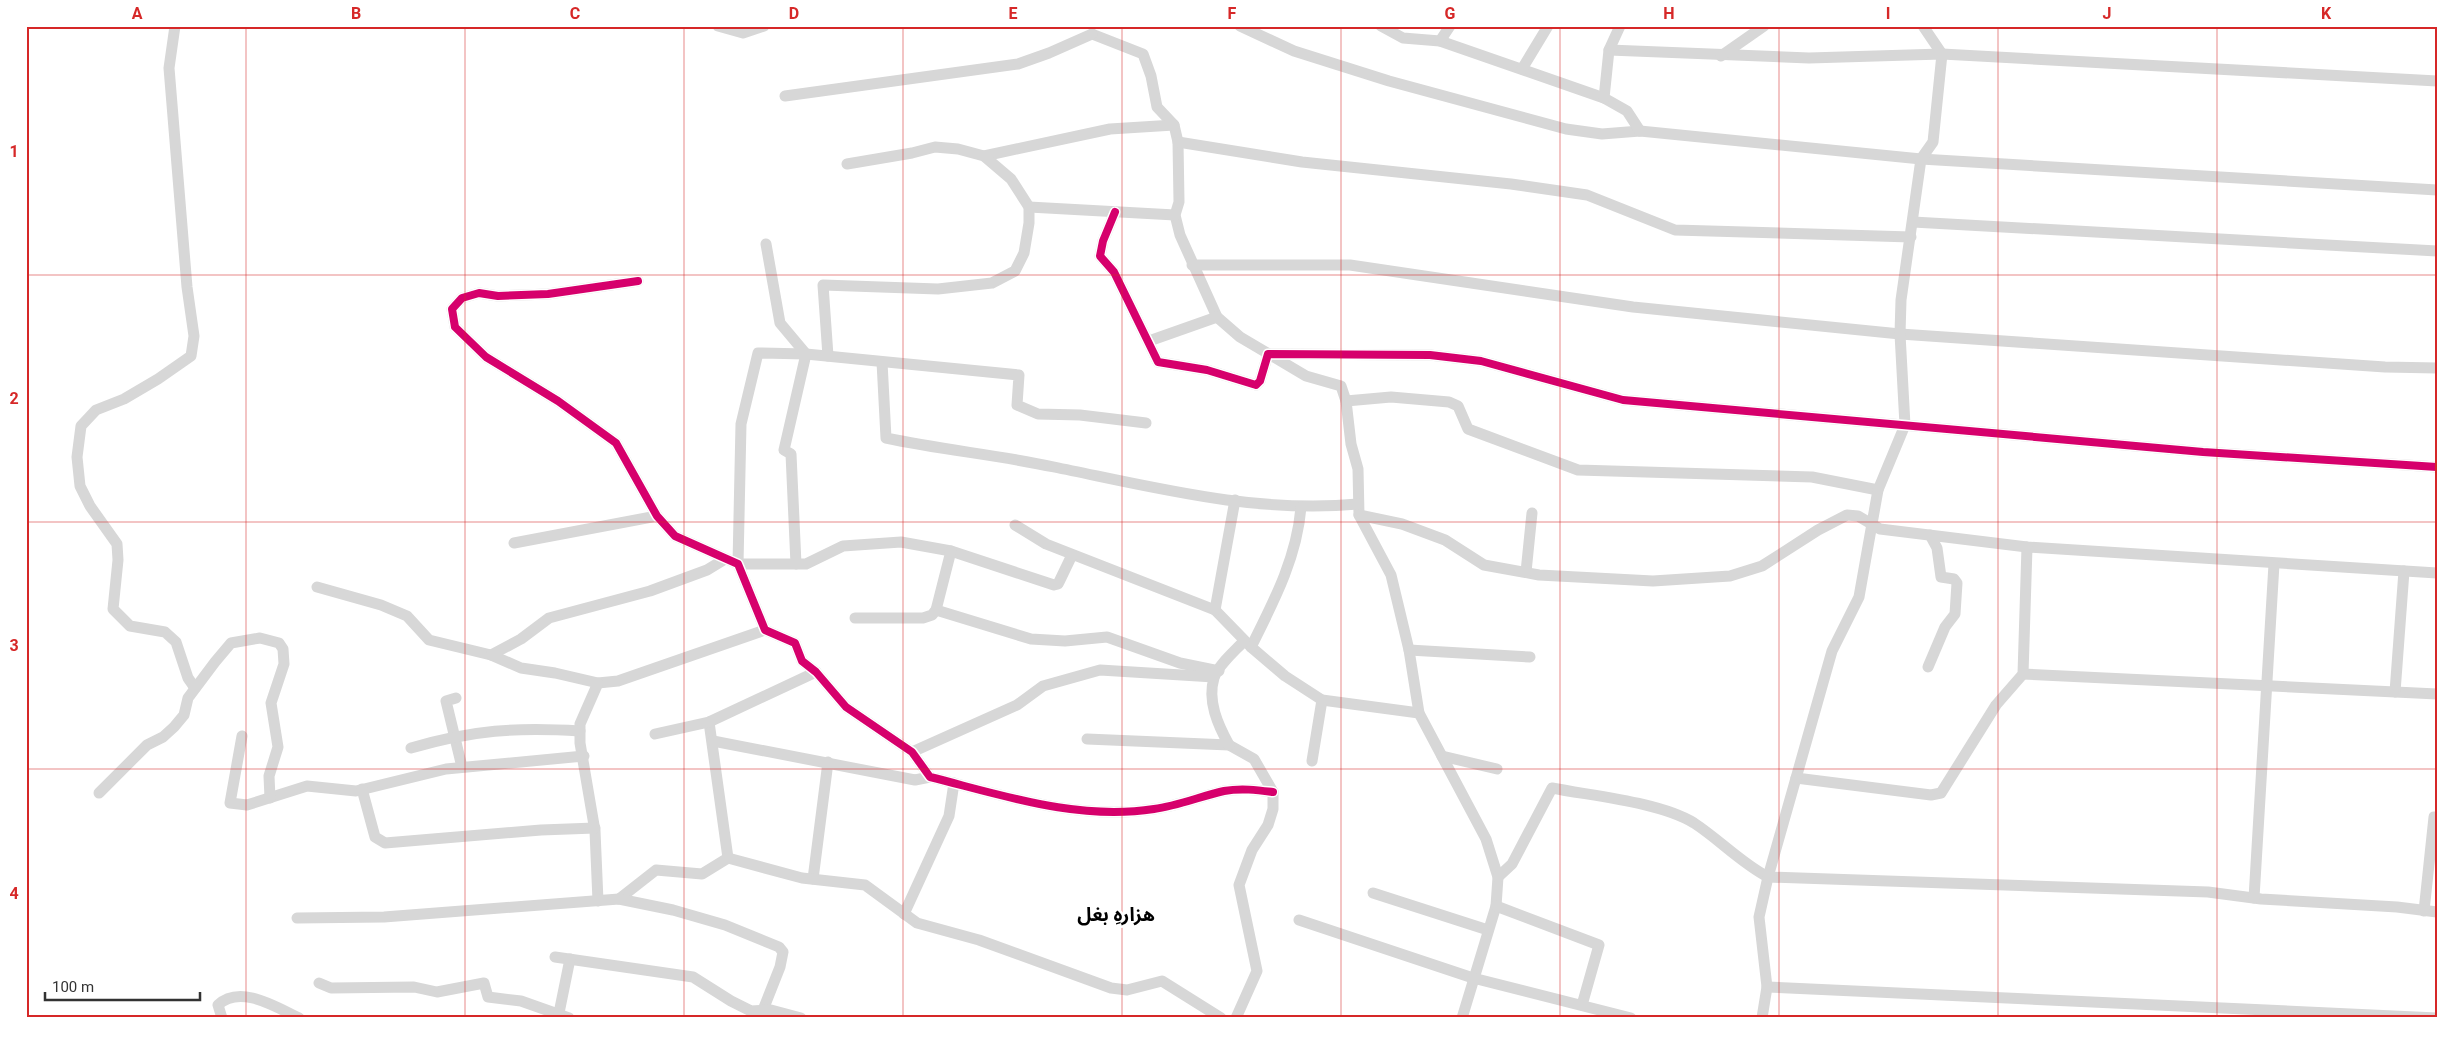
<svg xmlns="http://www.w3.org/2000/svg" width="2463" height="1044" font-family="Roboto,'Noto Sans Arabic',sans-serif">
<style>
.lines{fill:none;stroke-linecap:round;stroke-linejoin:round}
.street{stroke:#d7d7d7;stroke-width:11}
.cycleway-casing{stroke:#fff;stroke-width:11}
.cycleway{stroke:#d6006c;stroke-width:8}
.grid{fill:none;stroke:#d62828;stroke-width:1;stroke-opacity:0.55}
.labels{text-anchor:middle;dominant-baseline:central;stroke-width:5;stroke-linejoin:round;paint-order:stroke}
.district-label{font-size:19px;font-weight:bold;fill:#000;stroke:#fff}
.neatline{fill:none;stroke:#d62828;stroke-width:2}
.grid-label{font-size:16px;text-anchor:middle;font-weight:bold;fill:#d62828}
</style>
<rect width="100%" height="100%" fill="#fff"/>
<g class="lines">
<g class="street">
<polyline points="175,26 169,68 187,287 194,336 191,356 158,379 124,399 96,410 81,426 77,457 80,486 90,506 117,544 118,560 113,609 130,626 165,632 176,642 188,678 195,688"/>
<polyline points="718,26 743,33 764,26"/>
<polyline points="1240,26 1294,51 1389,81 1566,129 1602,134 1640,131 1921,159 2437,190"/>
<polyline points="1381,26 1403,38 1440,41 1604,98 1627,111 1640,131"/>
<polyline points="1092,34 1143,54 1151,76 1157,107 1174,125 1178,142 1179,202 1175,215 1180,235 1217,317 1240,337 1306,376 1341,386 1346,401 1351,444 1358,469 1359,515 1391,575 1409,650 1419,713 1486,839 1498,877 1496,906 1462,1018"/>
<polyline points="1440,41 1450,26"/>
<polyline points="1609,50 1809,58 1942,54 2437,81"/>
<polyline points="1721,56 1764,26"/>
<polyline points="1522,69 1548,26"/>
<polyline points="785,96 1018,64 1049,53 1092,34"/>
<polyline points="1604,98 1609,50 1620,26"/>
<polyline points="1178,142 1302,162 1511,184 1587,195 1675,230 1911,237"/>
<polyline points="984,156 1110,129 1174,125"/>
<polyline points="1029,207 1175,215"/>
<polyline points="1115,212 1103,241 1100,256 1114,272 1158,362 1207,370 1256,385 1260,381 1268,354 1430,355 1481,361 1623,400 2203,452 2437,467"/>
<polyline points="1913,222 2437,251"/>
<polyline points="766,244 780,323 806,354 784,450 791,454 796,564"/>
<polyline points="1192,265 1350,265 1633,307 1900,334 2385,367 2437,368"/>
<path d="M638,281L548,294L498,296L479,293L462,298L452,309L455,327L486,357L558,401L616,443L657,516L675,536L738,564L765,630L795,643L802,661L816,672L846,707L912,752L930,777C1002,795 1078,821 1154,809C1178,806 1201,796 1224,791C1241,788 1257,790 1273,792"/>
<polyline points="1149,341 1217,317"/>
<polyline points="828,356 823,285 938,289 992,283 1015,271 1024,253 1029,223 1029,207 1011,179 984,156 958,149 935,147 912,153 847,164"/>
<path d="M882,362L886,438C942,450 999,455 1054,467C1153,487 1256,514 1358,504"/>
<polyline points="1346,401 1391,397 1449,402 1458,406 1468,429 1578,470 1812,477 1878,490"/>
<polyline points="1359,515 1402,524 1445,540 1484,565 1539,575 1653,581 1730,576 1762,566 1818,530 1847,515 1858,516 1880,529 2027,547 2437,573"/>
<polyline points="1015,525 1046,544 1215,610 1251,647 1285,676 1322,700 1419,713"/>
<polyline points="514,543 657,516"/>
<polyline points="1072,555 1060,580 1058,584 1054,585 951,551 901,542 843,546 806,564 738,564 741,424 758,353 806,354 1019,375 1017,405 1038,414 1080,415 1146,423"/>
<polyline points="1526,572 1532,513"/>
<polyline points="317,587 381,605 407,616 429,640 491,655 521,668 555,673 598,683 618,681 765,630"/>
<polyline points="936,610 1031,639 1065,641 1107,637 1180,663 1219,671"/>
<polyline points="1215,610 1235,500"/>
<polyline points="855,618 923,618 932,615 936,610 951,551"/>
<path d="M1251,647C1273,603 1297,558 1301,507"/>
<polyline points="1409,650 1530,657"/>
<polyline points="491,655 521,639 549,618 650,591 707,570 725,559"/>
<polyline points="1928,667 1945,627 1955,614 1957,583 1954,579 1941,577 1937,548 1930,535"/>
<polyline points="2023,674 2437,694"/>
<polyline points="598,683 580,724 580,743 595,831 598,901"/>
<polyline points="2395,692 2404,571"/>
<polyline points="456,698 446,701 462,767"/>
<polyline points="709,722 728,858"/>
<polyline points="655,734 709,722 816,672"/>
<polyline points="242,736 230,803 247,805 307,786 356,791 446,769 584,756"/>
<polyline points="1087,739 1229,745 1254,759 1273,792 1273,809 1268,825 1252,850 1239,885 1257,971 1236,1018"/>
<polyline points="713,741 915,780 930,777"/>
<path d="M1229,745C1218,725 1207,701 1214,678C1218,665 1235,651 1244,641"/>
<path d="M411,748C473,730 516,727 580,731"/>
<polyline points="912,752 1017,705 1043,686 1100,670 1214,677"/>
<polyline points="1442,756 1497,769"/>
<polyline points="1312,761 1322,700"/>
<polyline points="1796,778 1931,795 1941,793 1996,705 2023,674 2027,547"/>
<polyline points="362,789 375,837 385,843 541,830 595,828"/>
<polyline points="99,793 147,745 163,737 174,727 184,715 188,698 215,662 231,643 260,638 279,643 283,649 284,664 271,703 278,747 269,776 270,798"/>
<path d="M1498,877L1512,864L1552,788C1592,796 1660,802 1694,823C1720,840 1741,863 1768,877L2208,892L2261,899L2397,907L2437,912"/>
<polyline points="813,879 828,762"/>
<polyline points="1373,893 1488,930"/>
<polyline points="2254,898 2274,564"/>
<polyline points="619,899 656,870 702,874 728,858 802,878 865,885 917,923 979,940 1111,988 1127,990 1162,981 1221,1018"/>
<polyline points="1496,906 1599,945 1582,1005"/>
<polyline points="2424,911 2434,817 2437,817"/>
<polyline points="904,914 949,816 954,783"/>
<polyline points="297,918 384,917 619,899 673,910 725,925 779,947 783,952 780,967 763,1010"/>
<polyline points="1299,920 1473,978 1631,1018"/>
<polyline points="555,957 693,977 731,1001 751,1011 771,1010 801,1018"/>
<polyline points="319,983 331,988 414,987 437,992 484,983 488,997 521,1001 569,1018"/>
<polyline points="1767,987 2437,1018"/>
<polyline points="559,1013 570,959"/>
<path d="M222,1018L218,1005C240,984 276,1007 299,1018"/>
<polyline points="1762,1018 1767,987 1759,917 1768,877 1832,651 1859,597 1878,490 1905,425 1900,334 1901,300 1921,159 1933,142 1942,54 1923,26"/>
</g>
<g class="cycleway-casing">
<g id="cycleway">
<polyline points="1115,212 1103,241 1100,256 1114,272 1158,362 1207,370 1256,385 1260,381 1268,354 1430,355 1481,361 1623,400 2203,452 2437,467"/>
<path d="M638,281L548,294L498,296L479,293L462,298L452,309L455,327L486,357L558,401L616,443L657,516L675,536L738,564L765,630L795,643L802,661L816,672L846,707L912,752L930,777C1002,795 1078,821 1154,809C1178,806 1201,796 1224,791C1241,788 1257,790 1273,792"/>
</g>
</g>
<use href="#cycleway" class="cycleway"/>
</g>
<path class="grid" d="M246,26V1018M465,26V1018M684,26V1018M903,26V1018M1122,26V1018M1341,26V1018M1560,26V1018M1779,26V1018M1998,26V1018M2217,26V1018M26,275H2437M26,522H2437M26,769H2437"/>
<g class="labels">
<g class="district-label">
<text x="1116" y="914">هزارهِ بغل</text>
</g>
</g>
<rect width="2463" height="1044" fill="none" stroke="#ffffff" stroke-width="55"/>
<path d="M45 992v8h155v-8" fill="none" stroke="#333333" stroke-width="2.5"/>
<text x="52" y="992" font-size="15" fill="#333333" stroke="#ffffff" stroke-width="4" paint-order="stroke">100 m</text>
<rect x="28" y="28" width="2408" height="988" class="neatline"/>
<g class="grid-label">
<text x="137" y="19">A</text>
<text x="356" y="19">B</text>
<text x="575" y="19">C</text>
<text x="794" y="19">D</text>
<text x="1013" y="19">E</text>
<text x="1232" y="19">F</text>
<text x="1450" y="19">G</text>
<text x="1669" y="19">H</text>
<text x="1888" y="19">I</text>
<text x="2107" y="19">J</text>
<text x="2326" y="19">K</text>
<text x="14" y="157">1</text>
<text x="14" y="404">2</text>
<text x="14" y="651">3</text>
<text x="14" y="899">4</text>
</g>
</svg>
